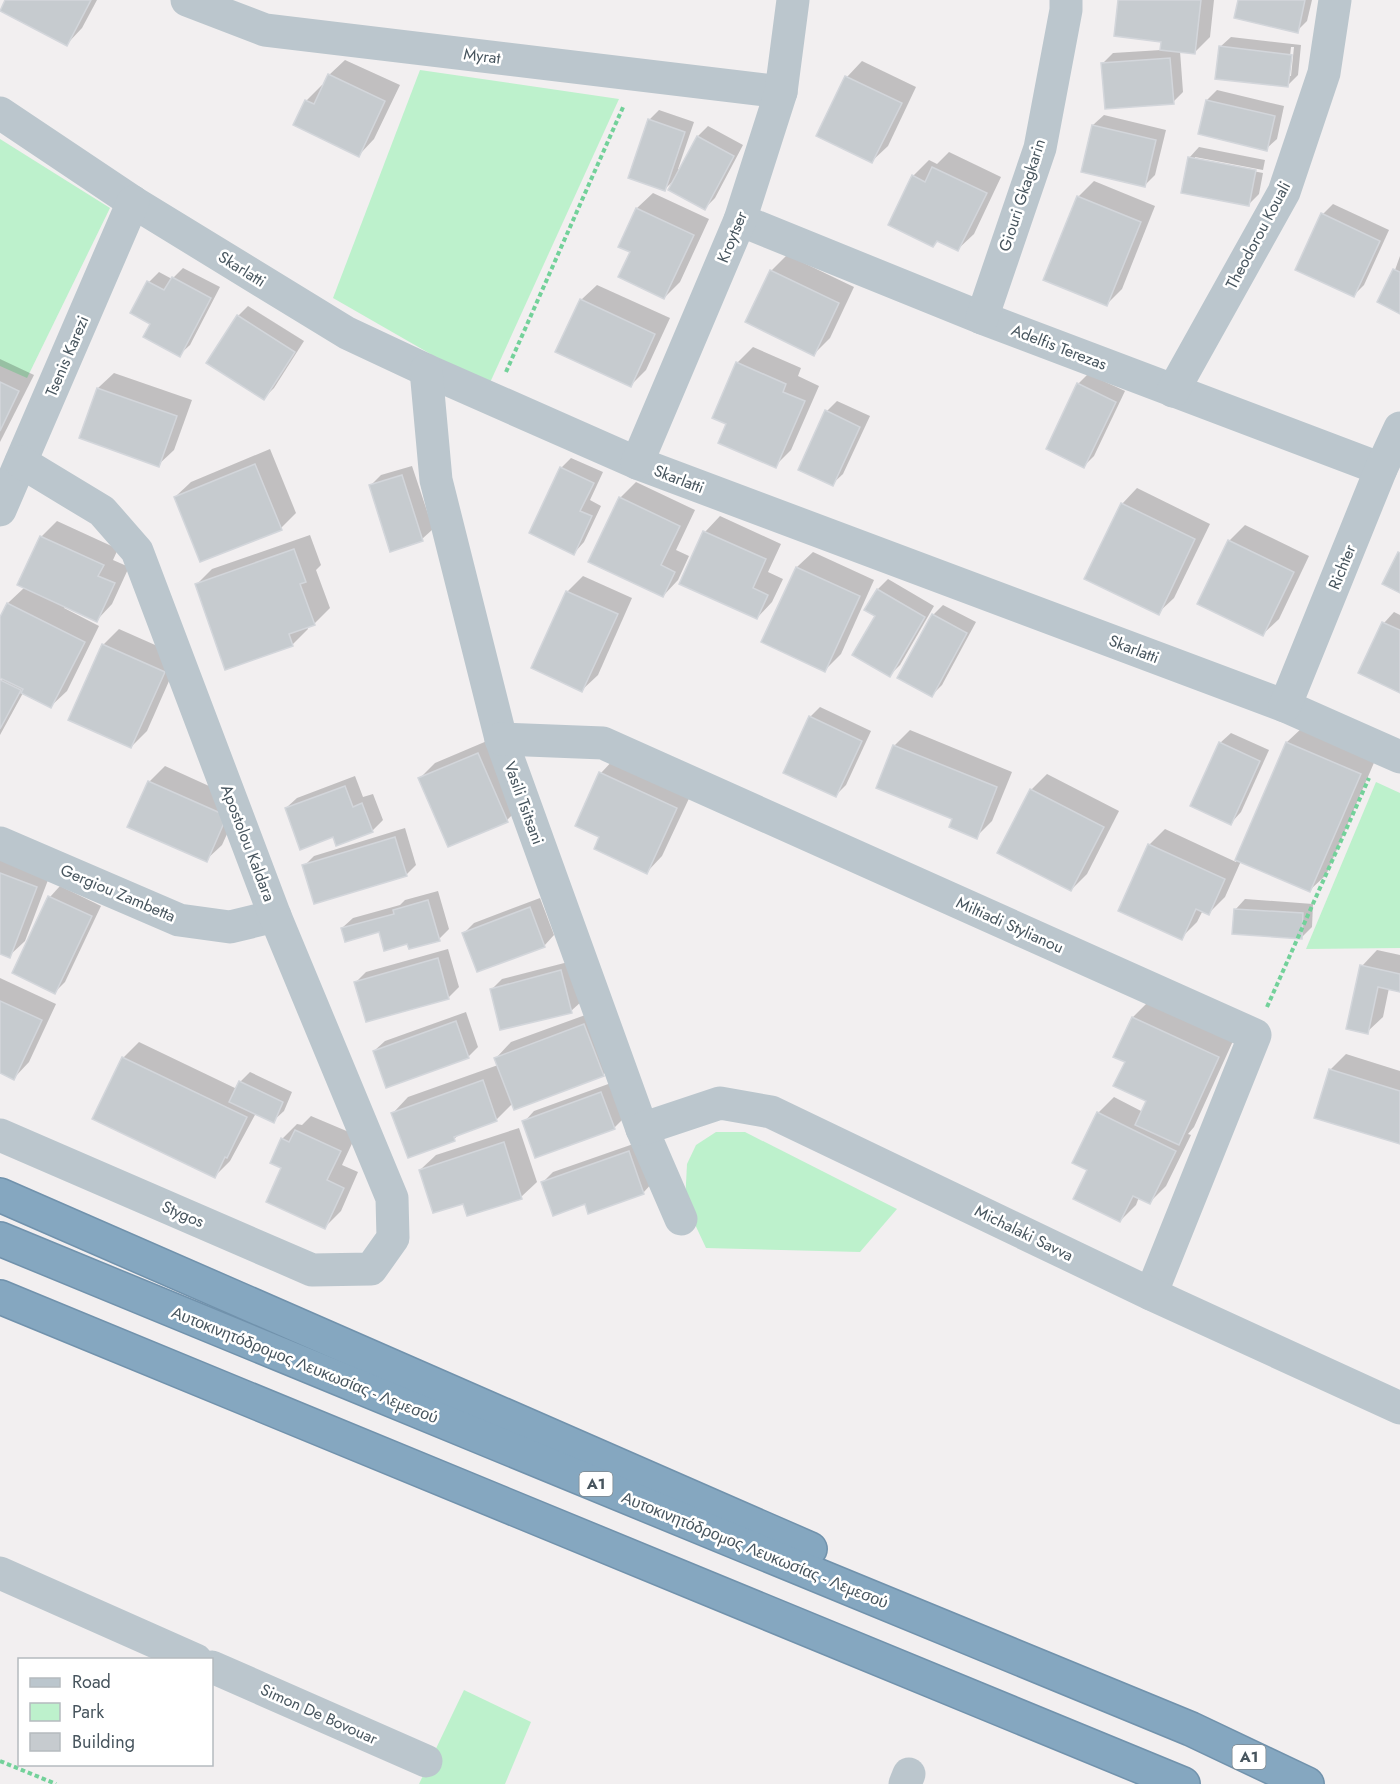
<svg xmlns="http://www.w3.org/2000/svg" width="1400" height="1784" font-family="Jost,sans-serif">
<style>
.green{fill:#bdf1cc}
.shadow{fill:#0003;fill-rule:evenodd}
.building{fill:#c6cbcf;stroke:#d3d6db;stroke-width:1.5}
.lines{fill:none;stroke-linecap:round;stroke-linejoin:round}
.highway-casing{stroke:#7192ac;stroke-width:36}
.path{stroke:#73d19a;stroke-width:4;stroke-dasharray:4.5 3;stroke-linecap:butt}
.minor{stroke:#bbc6cd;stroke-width:33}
.highway{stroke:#85a7c0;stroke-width:33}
.labels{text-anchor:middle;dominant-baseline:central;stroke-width:5;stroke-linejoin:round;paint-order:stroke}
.shield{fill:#fff;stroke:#7e888e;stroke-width:1.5}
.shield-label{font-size:15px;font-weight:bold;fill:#47555e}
.street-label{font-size:16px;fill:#47555e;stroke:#fff}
</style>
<rect width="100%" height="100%" fill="#f2eff0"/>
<g class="green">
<polygon points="420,70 619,99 488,387 333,298"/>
<polygon points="0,139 110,208 27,378 0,366"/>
<polygon points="1376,782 1400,793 1400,948 1306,949"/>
<polygon points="716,1132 745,1132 897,1209 860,1252 706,1248 685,1203 687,1164 696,1145"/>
<polygon points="464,1690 531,1722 505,1784 419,1784"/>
</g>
<g class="shadow">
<polygon points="6,0 97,0 82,28 67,44"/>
<polygon points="1120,0 1214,0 1210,37 1194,53 1180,51 1183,92 1173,102 1103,63 1113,53 1161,50 1162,41"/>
<polygon points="1240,0 1312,0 1307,21 1297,31"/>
<path d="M1231,37L1301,45L1298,75L1287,86L1220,47ZM1291,47H1294L1291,76H1288Z"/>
<polygon points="345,60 400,85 374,139 359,155 306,101 322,85 324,86 329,75"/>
<polygon points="862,61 916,87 888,146 872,161 847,77"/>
<polygon points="1217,90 1284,106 1277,139 1266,149 1207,100"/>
<polygon points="659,110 694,122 678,169 680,170 698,136 708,126 743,145 715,198 705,208 673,181 665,189 649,120"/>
<polygon points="1104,115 1166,130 1155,175 1144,186 1093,125"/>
<polygon points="1199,147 1265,160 1263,170 1195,157 1195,160 1263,173 1259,194 1248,205 1189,158"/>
<polygon points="949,152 1001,177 974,234 958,249 938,240 933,246 913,176 929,160 937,164"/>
<polygon points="1094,181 1155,206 1122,289 1106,305 1078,197"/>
<polygon points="653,193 709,219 680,282 664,298 632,252 620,246 637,208"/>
<polygon points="1333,204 1389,230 1364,285 1354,295 1323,214"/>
<polygon points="787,255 854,287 830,338 814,354 771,271"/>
<polygon points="1400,256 1400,312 1395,270"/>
<polygon points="183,268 220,287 190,345 179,355 152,323 149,282 159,272 172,279"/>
<polygon points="597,285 670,318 646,370 630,386 581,300"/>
<polygon points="248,306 304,341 274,388 264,398 238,316"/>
<polygon points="753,347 801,368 798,376 819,386 791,450 775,466 728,423 737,363"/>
<polygon points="0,359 34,375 0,442"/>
<polygon points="114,373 192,400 174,450 158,465 81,438 98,388"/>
<polygon points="1088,374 1125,391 1094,456 1084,466 1078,384"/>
<polygon points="837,401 870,416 843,474 832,484 827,411"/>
<polygon points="270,449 296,513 281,528 175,497 191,482"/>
<polygon points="571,458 603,472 590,500 601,506 584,542 574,553 561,468"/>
<polygon points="412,466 433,529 422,539 370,486 381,475"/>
<polygon points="636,482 695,510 676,550 689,556 678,580 663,596 620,498"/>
<polygon points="1137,488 1210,524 1174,598 1158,613 1122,504"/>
<polygon points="720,516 781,544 768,572 783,579 772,602 757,618 681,583 705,532"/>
<polygon points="57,521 118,549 113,560 129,567 112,604 97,620 65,605 64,608 99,626 67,691 51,706 23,693 0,735 0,681 4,678 0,676 0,620 8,603 25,587 19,584 41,537"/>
<polygon points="1245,525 1309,556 1279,619 1263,634 1229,541"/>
<polygon points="310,535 321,565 316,570 330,608 314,624 307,626 308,629 292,645 196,585 212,569"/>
<polygon points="813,552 874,580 841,654 825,670 797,567"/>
<polygon points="583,576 632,598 598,675 582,690 533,667 568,591"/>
<polygon points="888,579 934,606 900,665 890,675 877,615 878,589"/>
<polygon points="943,605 976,622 942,685 932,695 933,615"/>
<polygon points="1394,612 1400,615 1400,691 1360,673 1384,623"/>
<polygon points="119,629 180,656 147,731 131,747 103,645"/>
<polygon points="820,707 871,731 846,785 835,796 810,717"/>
<polygon points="1303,727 1376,758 1326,875 1310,890 1241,861 1225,897 1209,913 1203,910 1197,922 1181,938 1149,845 1165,829 1236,862 1287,742"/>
<polygon points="910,730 1012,772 992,821 976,837 894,746"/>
<polygon points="1231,733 1269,750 1241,812 1231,823 1220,743"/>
<polygon points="494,738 523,805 507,820 420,778 435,763"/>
<polygon points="616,757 692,792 662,856 647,872 601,773"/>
<polygon points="165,766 242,801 222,845 206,860 149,782"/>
<polygon points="1047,774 1119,811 1087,874 1071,890 1031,790"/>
<polygon points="355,776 363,797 373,794 383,820 372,831 333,836 286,808 297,798"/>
<polygon points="405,828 416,865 406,875 304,866 314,856"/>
<polygon points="0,857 51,872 25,941 9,956 0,953"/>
<polygon points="60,886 101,906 65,982 55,992 14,972 50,897"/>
<polygon points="438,891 449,929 439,939 408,942 380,930 342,928 353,918 400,905 405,900"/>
<polygon points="540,898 554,935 544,946 464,933 474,923"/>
<polygon points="1245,899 1313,904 1312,927 1301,938 1235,910"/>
<polygon points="448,949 459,987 449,997 367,1020 356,982 366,972"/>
<polygon points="1377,950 1400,955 1400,990 1389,988 1383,1017 1367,1032 1362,966"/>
<polygon points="572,961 582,1001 571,1011 491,990 502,979"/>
<polygon points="0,978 56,1004 29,1062 14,1078 0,1071"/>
<polygon points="1148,1002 1233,1041 1194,1127 1188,1134 1191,1135 1166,1186 1150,1202 1139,1197 1136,1205 1120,1221 1089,1170 1098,1113 1114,1097 1143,1112 1148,1101 1127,1062 1133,1017"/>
<polygon points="599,1010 619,1059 603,1075 513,1103 496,1120 461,1133 454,1139 393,1113 408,1097 498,1065 496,1058 511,1042"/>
<polygon points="466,1012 478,1047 468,1057 374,1051 385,1041"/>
<polygon points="139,1042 237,1089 240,1082 250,1072 292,1092 284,1111 273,1121 256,1113 230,1161 215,1176 123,1058"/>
<polygon points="1346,1054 1400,1071 1400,1142 1330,1070"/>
<polygon points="611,1083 624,1118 614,1128 524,1122 534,1111"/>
<polygon points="311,1116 356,1135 342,1165 358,1172 341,1211 325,1227 283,1167 282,1139 297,1124 302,1125"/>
<polygon points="519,1128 537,1182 521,1197 464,1202 420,1170 436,1155"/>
<polygon points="639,1142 653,1182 643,1193 586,1202 543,1182 553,1172"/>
</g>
<g class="building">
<polygon points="5,0 91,0 67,46 0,11"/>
<polygon points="1118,0 1201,0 1195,54 1160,50 1161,42 1114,36"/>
<polygon points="1238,0 1305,0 1298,33 1234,18"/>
<polygon points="1219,46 1292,55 1288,87 1215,79"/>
<polygon points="1170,58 1174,104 1105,109 1101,63"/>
<polygon points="328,74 385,101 359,157 293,125 305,100 314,104"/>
<polygon points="845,76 902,103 872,163 816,136"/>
<polygon points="1206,100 1275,116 1267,151 1198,134"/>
<polygon points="648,119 685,132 665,191 628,178"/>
<polygon points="1092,125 1156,140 1145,187 1081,172"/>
<polygon points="697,136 734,156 705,210 668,190"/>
<polygon points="1188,157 1256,170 1249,206 1181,193"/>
<polygon points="932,167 987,193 958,251 937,241 933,247 888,225 912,175 925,182"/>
<polygon points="1077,196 1141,222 1107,306 1043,280"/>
<polygon points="636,208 694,235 664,299 618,277 630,252 618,247"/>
<polygon points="1321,213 1380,241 1354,297 1295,270"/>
<polygon points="1393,269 1400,272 1400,314 1377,302"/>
<polygon points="770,270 839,303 814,356 745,322"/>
<polygon points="172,277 211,298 180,357 143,337 150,324 130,313 147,281 164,290"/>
<polygon points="580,299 655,334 631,387 555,352"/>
<polygon points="237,315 295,352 264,400 206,363"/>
<polygon points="736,362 786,384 783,392 805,401 776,468 718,443 726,424 712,418"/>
<polygon points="0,382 19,391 0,431"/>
<polygon points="1077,383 1116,402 1084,468 1046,449"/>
<polygon points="97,388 177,416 159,467 79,438"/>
<polygon points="825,410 860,427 833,486 798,470"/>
<polygon points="255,464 282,530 200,562 174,497"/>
<polygon points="560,467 594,483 580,511 592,516 574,555 529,533"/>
<polygon points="402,475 423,541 390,552 369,485"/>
<polygon points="619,497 680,526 661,565 675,572 663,597 588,562"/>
<polygon points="1121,503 1195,539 1159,615 1084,579"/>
<polygon points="703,531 766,559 753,588 768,595 757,619 679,584"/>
<polygon points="40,536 104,565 98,576 115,583 97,622 17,585"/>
<polygon points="1228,540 1294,572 1263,636 1197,604"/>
<polygon points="294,549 306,582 300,584 315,625 289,634 293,646 225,670 195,584"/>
<polygon points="1398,552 1400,553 1400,593 1382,584"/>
<polygon points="796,567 860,596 825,672 761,642"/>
<polygon points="877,589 925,617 890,677 852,655 875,616 864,610"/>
<polygon points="566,591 618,614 582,692 531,668"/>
<polygon points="7,603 85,642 51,708 21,693 23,689 0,678 0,617"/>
<polygon points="932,614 967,633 932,697 897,678"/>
<polygon points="1382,622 1400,630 1400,693 1358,673"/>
<polygon points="102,644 165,672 131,748 68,720"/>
<polygon points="0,680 21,690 0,729"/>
<polygon points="809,716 862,741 836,797 783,773"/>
<polygon points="1219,742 1260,761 1231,825 1190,806"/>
<polygon points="1286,742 1361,774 1310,892 1235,860"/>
<polygon points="893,745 997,787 977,839 949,827 952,819 876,788"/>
<polygon points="478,753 508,822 448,847 418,778"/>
<polygon points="599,772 677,808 647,874 594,849 599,837 575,826"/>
<polygon points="148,781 227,816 207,862 127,827"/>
<polygon points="345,786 353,807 362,803 373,832 336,846 333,837 300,850 285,808"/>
<polygon points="1030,789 1104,827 1071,891 997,853"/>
<polygon points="395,837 407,876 314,904 302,865"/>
<polygon points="1148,844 1225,879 1209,915 1196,909 1182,940 1118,911"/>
<polygon points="0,873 37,887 10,958 0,954"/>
<polygon points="48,896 92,916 55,994 12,973"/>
<polygon points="428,900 440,941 409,949 407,944 384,951 379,932 345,942 341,928 394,914 393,910"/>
<polygon points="530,907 545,947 477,972 462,933"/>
<polygon points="1234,909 1303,913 1302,939 1232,934"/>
<polygon points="438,958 449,999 366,1022 354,982"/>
<polygon points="1360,965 1400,974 1400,992 1378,987 1368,1034 1346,1029"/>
<polygon points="561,970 572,1013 500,1030 490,989"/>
<polygon points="0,1001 42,1020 14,1080 0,1073"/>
<polygon points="1132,1017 1219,1057 1179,1145 1135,1125 1146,1101 1113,1086 1125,1062 1113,1057"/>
<polygon points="456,1021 469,1058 386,1088 373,1051"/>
<polygon points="584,1024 604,1076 514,1110 494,1058"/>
<polygon points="122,1057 247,1117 227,1158 225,1157 215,1178 92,1119"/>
<polygon points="1329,1069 1400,1091 1400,1144 1314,1118"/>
<polygon points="483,1080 497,1121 454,1137 455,1141 408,1158 391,1113"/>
<polygon points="239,1081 283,1102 274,1123 229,1102"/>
<polygon points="601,1092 615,1129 535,1158 522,1121"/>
<polygon points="1097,1112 1176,1151 1150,1204 1133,1196 1120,1222 1073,1199 1087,1170 1072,1163"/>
<polygon points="295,1130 341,1151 327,1180 344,1188 325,1229 266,1202 281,1168 270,1163 281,1138 289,1142"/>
<polygon points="504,1142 522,1199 467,1216 463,1204 433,1213 419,1170"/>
<polygon points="629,1151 644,1194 588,1214 585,1204 553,1216 541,1182"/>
</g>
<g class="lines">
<g class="highway-casing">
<g id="highway">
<polyline points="0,1195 810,1549"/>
<polyline points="0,1239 1191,1729 1307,1784"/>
<polyline points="0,1297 1183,1784"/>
</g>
</g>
<g class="path">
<polyline points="506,372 624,105"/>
<polyline points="1267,1007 1369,778"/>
<polyline points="0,1761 56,1784"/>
</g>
<g class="minor">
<polyline points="187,0 265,30 781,92"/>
<polyline points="0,113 133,202 347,333 426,370 637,463 1285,706 1400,757"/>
<polyline points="740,220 982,318 1381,469"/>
<polyline points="982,318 1040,148 1066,10 1066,0"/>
<polyline points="426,370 436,480 501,739 642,1129 681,1219"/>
<polyline points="1173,391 1284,192 1324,73 1335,0"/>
<polyline points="637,463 740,220 781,92 793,0"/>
<polyline points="0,510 133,202"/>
<polyline points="1285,706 1381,469 1400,428"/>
<polyline points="501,739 603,743 1255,1035 1151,1294"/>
<polyline points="0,843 179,920 230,927 275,916"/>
<polyline points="642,1129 720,1103 771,1112 1151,1294 1400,1408"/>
<polyline points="0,1135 312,1270 371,1269 393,1238 392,1198 275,916 137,551 102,511 21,462"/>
<polyline points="0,1573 196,1660"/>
<polyline points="212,1667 426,1761"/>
<polyline points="905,1784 909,1774"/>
</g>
<use href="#highway" class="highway"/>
</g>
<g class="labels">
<g class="shield">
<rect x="579.5" y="1472" width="33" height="24" rx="4.5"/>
<rect x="1232.5" y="1745" width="33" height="24" rx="4.5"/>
</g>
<g class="shield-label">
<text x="596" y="1484">A1</text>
<text x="1249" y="1757">A1</text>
</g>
<g class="street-label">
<text transform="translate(482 56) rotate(7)">Myrat</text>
<text transform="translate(1022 195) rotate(-72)">Giouri Gkagkarin</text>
<text transform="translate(1258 235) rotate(-62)">Theodorou Kouali</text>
<text transform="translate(732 237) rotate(-68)">Kroytser</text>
<text transform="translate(242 269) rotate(32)">Skarlatti</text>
<text transform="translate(1059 347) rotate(21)">Adelfis Terezas</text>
<text transform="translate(67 356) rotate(-67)">Tsenis Karezi</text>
<text transform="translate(679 479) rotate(21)">Skarlatti</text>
<text transform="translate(1342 567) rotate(-68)">Richter</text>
<text transform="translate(1134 649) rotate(21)">Skarlatti</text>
<text transform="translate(524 803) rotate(70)">Vasili Tsitsani</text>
<text transform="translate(248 843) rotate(69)">Apostolou Kaldara</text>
<text transform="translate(118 893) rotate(23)">Gergiou Zambetta</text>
<text transform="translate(1010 925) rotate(24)">Miltiadi Stylianou</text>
<text transform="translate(183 1214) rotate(23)">Stygos</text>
<text transform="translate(1024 1233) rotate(26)">Michalaki Savva</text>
<text transform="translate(305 1365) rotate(22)">Αυτοκινητόδρομος Λευκωσίας - Λεμεσού</text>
<text transform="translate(755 1550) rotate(22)">Αυτοκινητόδρομος Λευκωσίας - Λεμεσού</text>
<text transform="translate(319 1714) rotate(24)">Simon De Bovouar</text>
</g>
</g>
<rect x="18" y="1658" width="195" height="108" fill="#ffffff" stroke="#b5bbbf" stroke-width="1.5"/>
<rect x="30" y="1678" width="30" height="9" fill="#bbc6cd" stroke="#b5bbbf" stroke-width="1.5"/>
<text x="72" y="1688" font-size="18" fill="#47555e">Road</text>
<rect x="30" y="1703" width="30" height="18" fill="#bdf1cc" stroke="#b5bbbf" stroke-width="1.5"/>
<text x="72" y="1718" font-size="18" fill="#47555e">Park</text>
<rect x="30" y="1733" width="30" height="18" fill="#c6cbcf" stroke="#b5bbbf" stroke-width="1.5"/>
<text x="72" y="1748" font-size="18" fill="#47555e">Building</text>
</svg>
